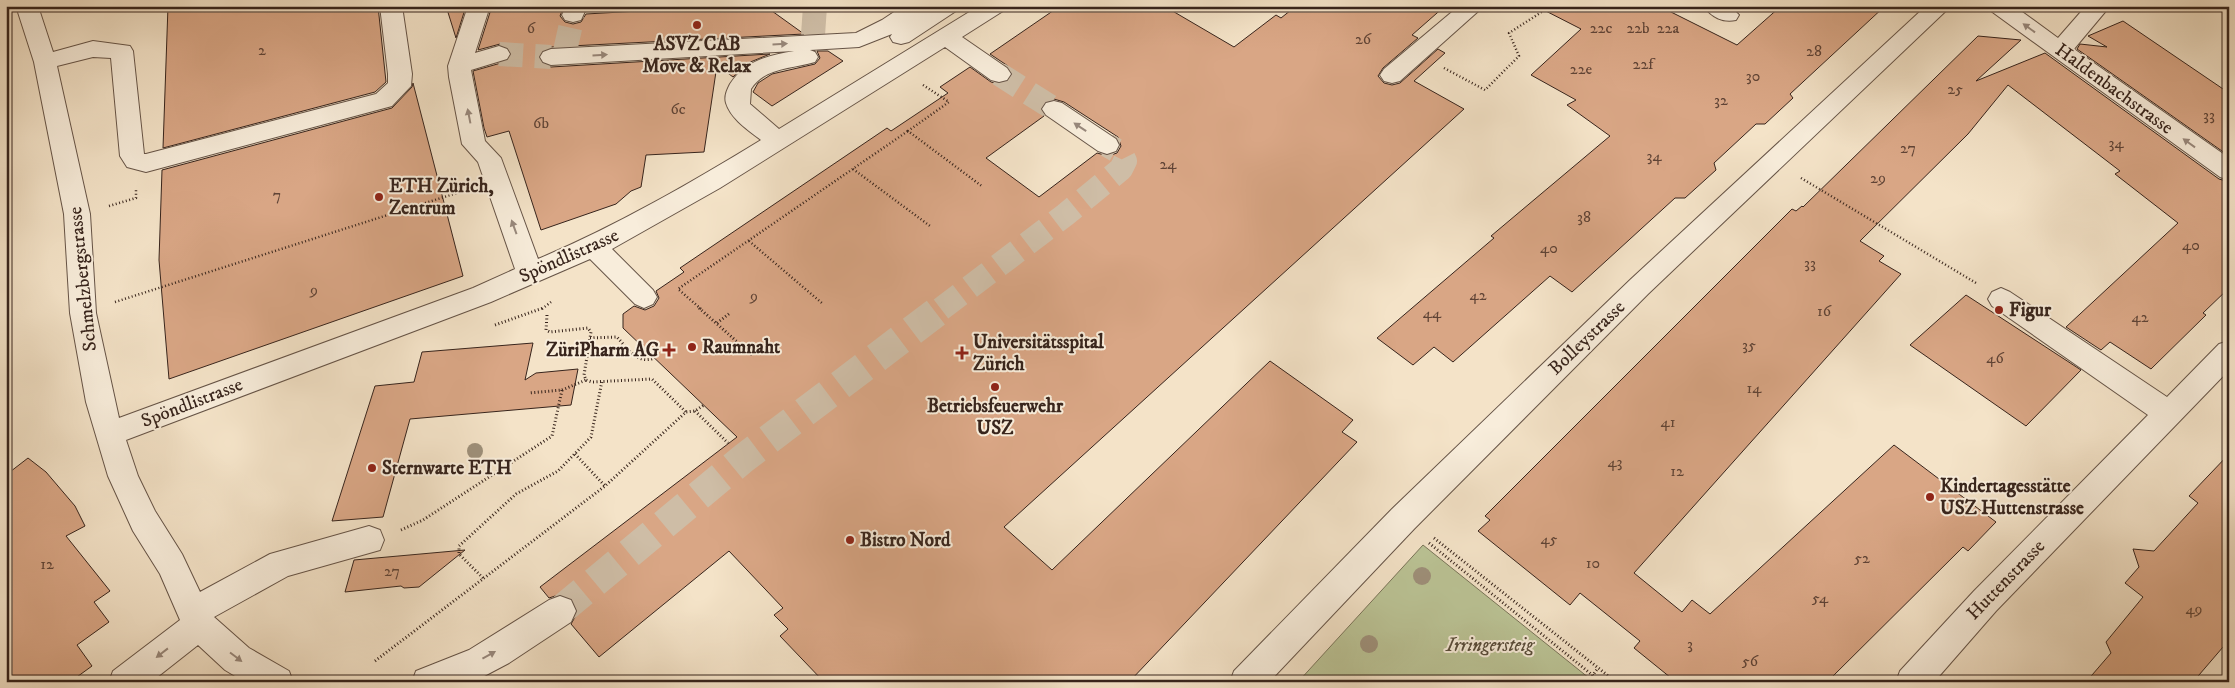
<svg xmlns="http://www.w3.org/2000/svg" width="2235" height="688" font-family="'IM FELL DW Pica',serif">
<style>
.green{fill:#bbc496;stroke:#797459}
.building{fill:#d9a685;stroke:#37241c;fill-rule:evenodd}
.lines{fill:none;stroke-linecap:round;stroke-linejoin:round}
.minor-tunnel-far1{stroke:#cebda6;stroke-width:24;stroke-dasharray:24 12;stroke-linecap:butt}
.minor-tunnel{stroke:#cebda6;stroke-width:30;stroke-dasharray:30 15;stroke-linecap:butt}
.minor-casing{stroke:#665447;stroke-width:2}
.path-far1{stroke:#37241c;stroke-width:2.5;stroke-dasharray:1 2.5;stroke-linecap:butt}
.path{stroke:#37241c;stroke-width:3;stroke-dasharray:1 2.5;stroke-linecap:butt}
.minor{fill:#f8eddb;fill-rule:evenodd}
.tree{fill:#9e907a}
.oneway{fill:#98887c}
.poi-dot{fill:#8f2418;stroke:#f8eddb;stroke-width:2}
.labels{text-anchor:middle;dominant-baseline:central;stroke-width:4;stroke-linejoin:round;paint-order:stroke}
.number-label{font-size:16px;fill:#604436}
.poi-label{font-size:19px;font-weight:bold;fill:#37241c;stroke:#f8eddb;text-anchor:start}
.street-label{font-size:19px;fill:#37241c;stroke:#f8eddb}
.park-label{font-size:19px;font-style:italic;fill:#584c3a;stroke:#f8eddb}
</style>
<rect width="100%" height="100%" fill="#f4e3c8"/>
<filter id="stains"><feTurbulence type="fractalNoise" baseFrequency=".004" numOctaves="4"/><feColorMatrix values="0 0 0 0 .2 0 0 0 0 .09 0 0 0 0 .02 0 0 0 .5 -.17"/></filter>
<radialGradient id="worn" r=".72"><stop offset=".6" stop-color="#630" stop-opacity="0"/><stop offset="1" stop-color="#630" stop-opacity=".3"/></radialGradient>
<polygon class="green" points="1423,545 1594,682 1298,682"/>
<g class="building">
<polygon points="168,6 378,6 386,82 375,92 163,148"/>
<polygon points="446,6 466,6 456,38"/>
<polygon points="492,6 564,6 560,16 565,22 573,24 581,22 586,14 656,10 657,6 765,6 804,34 551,47 542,50 538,58 542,64 551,67 770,54 748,63 733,77 717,65 704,152 646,155 641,187 631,191 616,204 541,230 509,131 487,137 484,128 473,71 508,61 512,55 509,48 500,44 478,50"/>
<path d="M1060,6H1164L1234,47L1276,15L1281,18L1296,6H1445L1412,35L1418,38L1383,68L1378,76L1384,83L1392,85L1400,83L1438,49L1445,53L1414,81L1464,109L1004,527L1052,570L1270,361L1353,420L1342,432L1357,442L1129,682H824L780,636L788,629L774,615L783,608L729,551L599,657L571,624L578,612L573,599L561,594L549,598L540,587L737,437L623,328V314L634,306L645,310L654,306L659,298L656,291L684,272L680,268L887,128L891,131L948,93L940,87L970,67L991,82L999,84L1007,82L1013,73L1008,66L990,54ZM1054,99L1064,102L1118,137L1121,146L1117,153L1108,156L1097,153L1039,197L986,158L1044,116L1040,108L1046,101Z"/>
<polygon points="1536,6 1659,6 1737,45 1781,6 1885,6 1790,94 1793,98 1765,124 1756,124 1714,163 1716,170 1685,198 1675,198 1572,292 1550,276 1453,362 1434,347 1413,365 1377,338 1494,238 1491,236 1610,136 1567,105 1576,100 1531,75 1581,29"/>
<polygon points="2123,21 2229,93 2229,156 2077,49 2080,44 2107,47 2088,36"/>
<polygon points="1978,36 2021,40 1976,81 2045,53 2219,179 2229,182 2229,288 2203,313 2206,315 2151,369 2110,342 2101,350 2066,327 2178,223 2115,174 2120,171 2008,85 1968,134 1860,241 1884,256 1879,261 1901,274 1634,573 1682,612 1692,600 1710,614 1894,445 1996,522 1968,551 1963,547 1827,682 1676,682 1634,648 1640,641 1580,593 1570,605 1478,531 1490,520 1485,516 1792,209 1796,211 1802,206 1803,207"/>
<polygon points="817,51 828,51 843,61 772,106 753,92 758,83 772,74 815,64 820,58"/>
<polygon points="413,83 463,276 169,379 159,260 162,170 392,108 412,87"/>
<polygon points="1966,295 2081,370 2026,426 1910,345"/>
<polygon points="533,343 525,380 536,373 578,369 571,405 410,419 383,517 332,521 375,386 414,382 422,352"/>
<polygon points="2229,454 2229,640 2193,682 2086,682 2111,653 2106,642 2143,597 2125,583 2139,567 2133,549 2154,551 2198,503 2189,496"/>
<polygon points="28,458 46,472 75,506 85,526 66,536 110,591 94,602 109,622 77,645 92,666 70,682 6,682 6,475"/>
<polygon points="465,550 419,587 404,588 401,586 345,592 354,560"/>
</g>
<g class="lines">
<g class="minor-tunnel-far1">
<polyline points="813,35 815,6"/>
<polyline points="565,51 573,15"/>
<polyline points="499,54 551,57"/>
<polyline points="999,74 1054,109"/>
<polyline points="941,309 1065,215 1121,169 1125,161 1121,153 1107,145"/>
</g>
<polyline class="minor-tunnel" points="560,611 744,458 942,308"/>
<g class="minor-casing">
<g id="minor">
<path d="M16,6H38L53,52L93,41L130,46L133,51L144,154H146L376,94L388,83V74L380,6H402L412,74L411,86L392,106L146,172L127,167L120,156L111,58L93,57L57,66L90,214L96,313L119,418L473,288L515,269L478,162L462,144L449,77L448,66L468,6H490L475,53L499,46L507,49L510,54L507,59L471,70L485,141L501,158L538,259C616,226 689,184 761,140C748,130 731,119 726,103C724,96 727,90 730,84C744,62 768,55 794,51L551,65L543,62L540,57L543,52L551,49L856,33L882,20L903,6H928L925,11L932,6H959L956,11L909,42L901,44L893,42L890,37L892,34L859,47L810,50L815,52L818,57L815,62C792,69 765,67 751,89L750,104L779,129L979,6H1006L1003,11L962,37L1007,68L1011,74L1007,80L999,82L991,80L945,47L720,188L612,249L653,290L657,297L653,304L644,308L635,304L590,259L491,302L126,440L138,476L155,511L182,554L200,592L270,554L369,526L380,530L384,540L380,550L288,576L214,617L249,648L289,671L293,682H245L225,670L198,645L151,682H109L113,671L180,620L160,574L133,531L108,476L86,402L70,313L64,214L34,62Z"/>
<polygon points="566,6 584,6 586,9 581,20 573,22 565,20 562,15"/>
<polygon points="1459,6 1484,6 1400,81 1392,83 1384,81 1380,75 1384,69"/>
<path d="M1704,6H1730L1739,15L1736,20C1723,23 1711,17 1704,6Z"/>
<polygon points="1926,6 1951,6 1648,294 1414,529 1269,682 1230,682 1234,671 1392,509 1630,280"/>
<polygon points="1988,6 2014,6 2058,38 2086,6 2110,6 2074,49 2229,158 2229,180 2220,177 1991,11"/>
<polygon points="1054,101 1062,103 1116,139 1119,145 1116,151 1107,154 1098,151 1046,115 1042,109 1046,103"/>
<polygon points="2001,288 2010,292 2167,397 2219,344 2229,341 2229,370 1996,611 1934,682 1896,682 1900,671 1974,591 2148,415 1992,306 1988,299 1992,292"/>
<polygon points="560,596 571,600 576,611 571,622 509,663 473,682 412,682 416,671 469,650 549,600"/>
</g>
</g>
<g class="path-far1">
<polyline points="1225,6 1230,9 1236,6"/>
<polyline points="1444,68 1485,90 1519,56 1509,33 1551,6"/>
<polyline points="923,85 949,102 908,131 983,187"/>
<polyline points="853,169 930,226"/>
<polyline points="1801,178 1976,283"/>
<polyline points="109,206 136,198 136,190"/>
<polyline points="749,241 823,304"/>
<polyline points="115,302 463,191"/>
<polyline points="542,309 551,302"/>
<polyline points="701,309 678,289 908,131"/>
</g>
<g class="path">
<polyline points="699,308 752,355"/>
<polyline points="547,315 546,330 550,332 588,328 591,332 584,375 586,380 592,382 652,379 686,412"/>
<polyline points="717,323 730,313"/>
<polyline points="495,325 543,308"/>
<path d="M590,338L617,337C627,348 638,365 654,358"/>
<polyline points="562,390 586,380"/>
<polyline points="695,411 728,443"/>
<polyline points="575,454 605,486"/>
<polyline points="401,530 423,520 552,436 562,390 529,393"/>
<polyline points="1434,538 1616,682"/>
<polyline points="1429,543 1601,682"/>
<polyline points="483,578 459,554 459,546 516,494 558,471 591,437 602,381"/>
<polyline points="375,661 605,486 686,412 695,411 704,405"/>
<polyline points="1588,682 1598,668"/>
</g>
<use href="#minor" class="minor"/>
</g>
<g class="tree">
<circle cx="475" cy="451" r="8"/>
<circle cx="1422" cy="576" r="9"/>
<circle cx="1369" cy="644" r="9"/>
</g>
<defs><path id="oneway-solid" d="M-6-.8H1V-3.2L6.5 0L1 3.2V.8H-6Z" transform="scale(1.25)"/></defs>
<g class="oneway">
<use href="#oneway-solid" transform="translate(2029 28) rotate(-144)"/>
<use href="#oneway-solid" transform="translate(780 44) rotate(-3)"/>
<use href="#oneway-solid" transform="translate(600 55) rotate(-3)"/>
<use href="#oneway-solid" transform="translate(469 116) rotate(-101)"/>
<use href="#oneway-solid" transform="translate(1080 127) rotate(-146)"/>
<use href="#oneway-solid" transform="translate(2189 143) rotate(-144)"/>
<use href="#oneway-solid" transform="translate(514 227) rotate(-110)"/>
<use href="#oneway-solid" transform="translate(162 653) rotate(142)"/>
<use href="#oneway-solid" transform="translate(489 655) rotate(-29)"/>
<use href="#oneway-solid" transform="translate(236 657) rotate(37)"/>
</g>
<g class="poi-dot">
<circle cx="697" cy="25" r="5"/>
<circle cx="379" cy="197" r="5"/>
<circle cx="1999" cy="310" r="5"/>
<circle cx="692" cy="347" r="5"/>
<path d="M666.5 342.5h5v5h5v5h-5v5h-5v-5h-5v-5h5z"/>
<path d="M959.5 345.5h5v5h5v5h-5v5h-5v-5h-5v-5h5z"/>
<circle cx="995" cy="387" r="5"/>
<circle cx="372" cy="468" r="5"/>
<circle cx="1930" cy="497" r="5"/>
<circle cx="850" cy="540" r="5"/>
</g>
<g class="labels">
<g class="number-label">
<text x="531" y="28">6</text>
<text x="1601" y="28">22c</text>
<text x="1638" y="28">22b</text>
<text x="1668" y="28">22a</text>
<text x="1363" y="39">26</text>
<text x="262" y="50">2</text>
<text x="1814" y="51">28</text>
<text x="1643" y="64">22f</text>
<text x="1581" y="69">22e</text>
<text x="1753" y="76">30</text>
<text x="1955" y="89">25</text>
<text x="1721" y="100">32</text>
<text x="678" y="109">6c</text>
<text x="2209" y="115">33</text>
<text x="541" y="123">6b</text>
<text x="2116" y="143">34</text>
<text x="1908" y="148">27</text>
<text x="1654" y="156">34</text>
<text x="1168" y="164">24</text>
<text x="1878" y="178">29</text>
<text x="277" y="195">7</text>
<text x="1584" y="217">38</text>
<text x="2191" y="245">40</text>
<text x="1549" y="248">40</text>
<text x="1810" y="263">33</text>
<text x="314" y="290">9</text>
<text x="1478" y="295">42</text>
<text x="754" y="296">9</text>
<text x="1824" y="311">16</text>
<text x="1432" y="313">44</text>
<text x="2140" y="317">42</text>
<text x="1749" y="345">35</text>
<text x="1995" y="358">46</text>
<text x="1754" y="388">14</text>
<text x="1668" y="422">41</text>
<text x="1615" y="462">43</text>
<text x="1677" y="471">12</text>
<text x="1549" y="539">45</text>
<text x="1862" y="558">52</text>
<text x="1593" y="563">10</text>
<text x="47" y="564">12</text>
<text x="392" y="571">27</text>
<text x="1820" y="598">54</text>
<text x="2194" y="609">49</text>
<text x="1690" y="644">3</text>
<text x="1750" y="661">56</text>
</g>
<g class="poi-label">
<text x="697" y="44" text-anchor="middle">ASVZ CAB<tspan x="697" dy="22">Move &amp; Relax</tspan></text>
<text x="389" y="186">ETH Zürich,<tspan x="389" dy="22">Zentrum</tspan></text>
<text x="2009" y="310">Figur</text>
<text x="973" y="342">Universitätsspital<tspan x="973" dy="22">Zürich</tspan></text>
<text x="702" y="347">Raumnaht</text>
<text x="659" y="350" text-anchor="end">ZüriPharm AG</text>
<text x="995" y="406" text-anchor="middle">Betriebsfeuerwehr<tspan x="995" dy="22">USZ</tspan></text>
<text x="382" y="468">Sternwarte ETH</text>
<text x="1940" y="486">Kindertagesstätte<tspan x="1940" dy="22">USZ Huttenstrasse</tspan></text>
<text x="860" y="540">Bistro Nord</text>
</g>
<g class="street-label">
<text transform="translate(2114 89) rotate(36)">Haldenbachstrasse</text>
<text transform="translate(569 256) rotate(-24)">Spöndlistrasse</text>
<text transform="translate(83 279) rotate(-96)">Schmelzbergstrasse</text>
<text transform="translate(1587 338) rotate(-44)">Bolleystrasse</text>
<text transform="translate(192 403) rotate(-21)">Spöndlistrasse</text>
<text transform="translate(2006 580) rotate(-46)">Huttenstrasse</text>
</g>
<g class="park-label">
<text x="1490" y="645">Irringersteig</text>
</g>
</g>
<rect width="2235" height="688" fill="none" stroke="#f4e3c8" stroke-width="25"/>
<rect x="8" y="8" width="2220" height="673" fill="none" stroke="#37241c" stroke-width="2.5"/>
<rect x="12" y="12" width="2210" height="663" fill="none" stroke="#37241c"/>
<rect width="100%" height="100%" filter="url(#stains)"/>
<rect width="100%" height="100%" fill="url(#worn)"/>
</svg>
